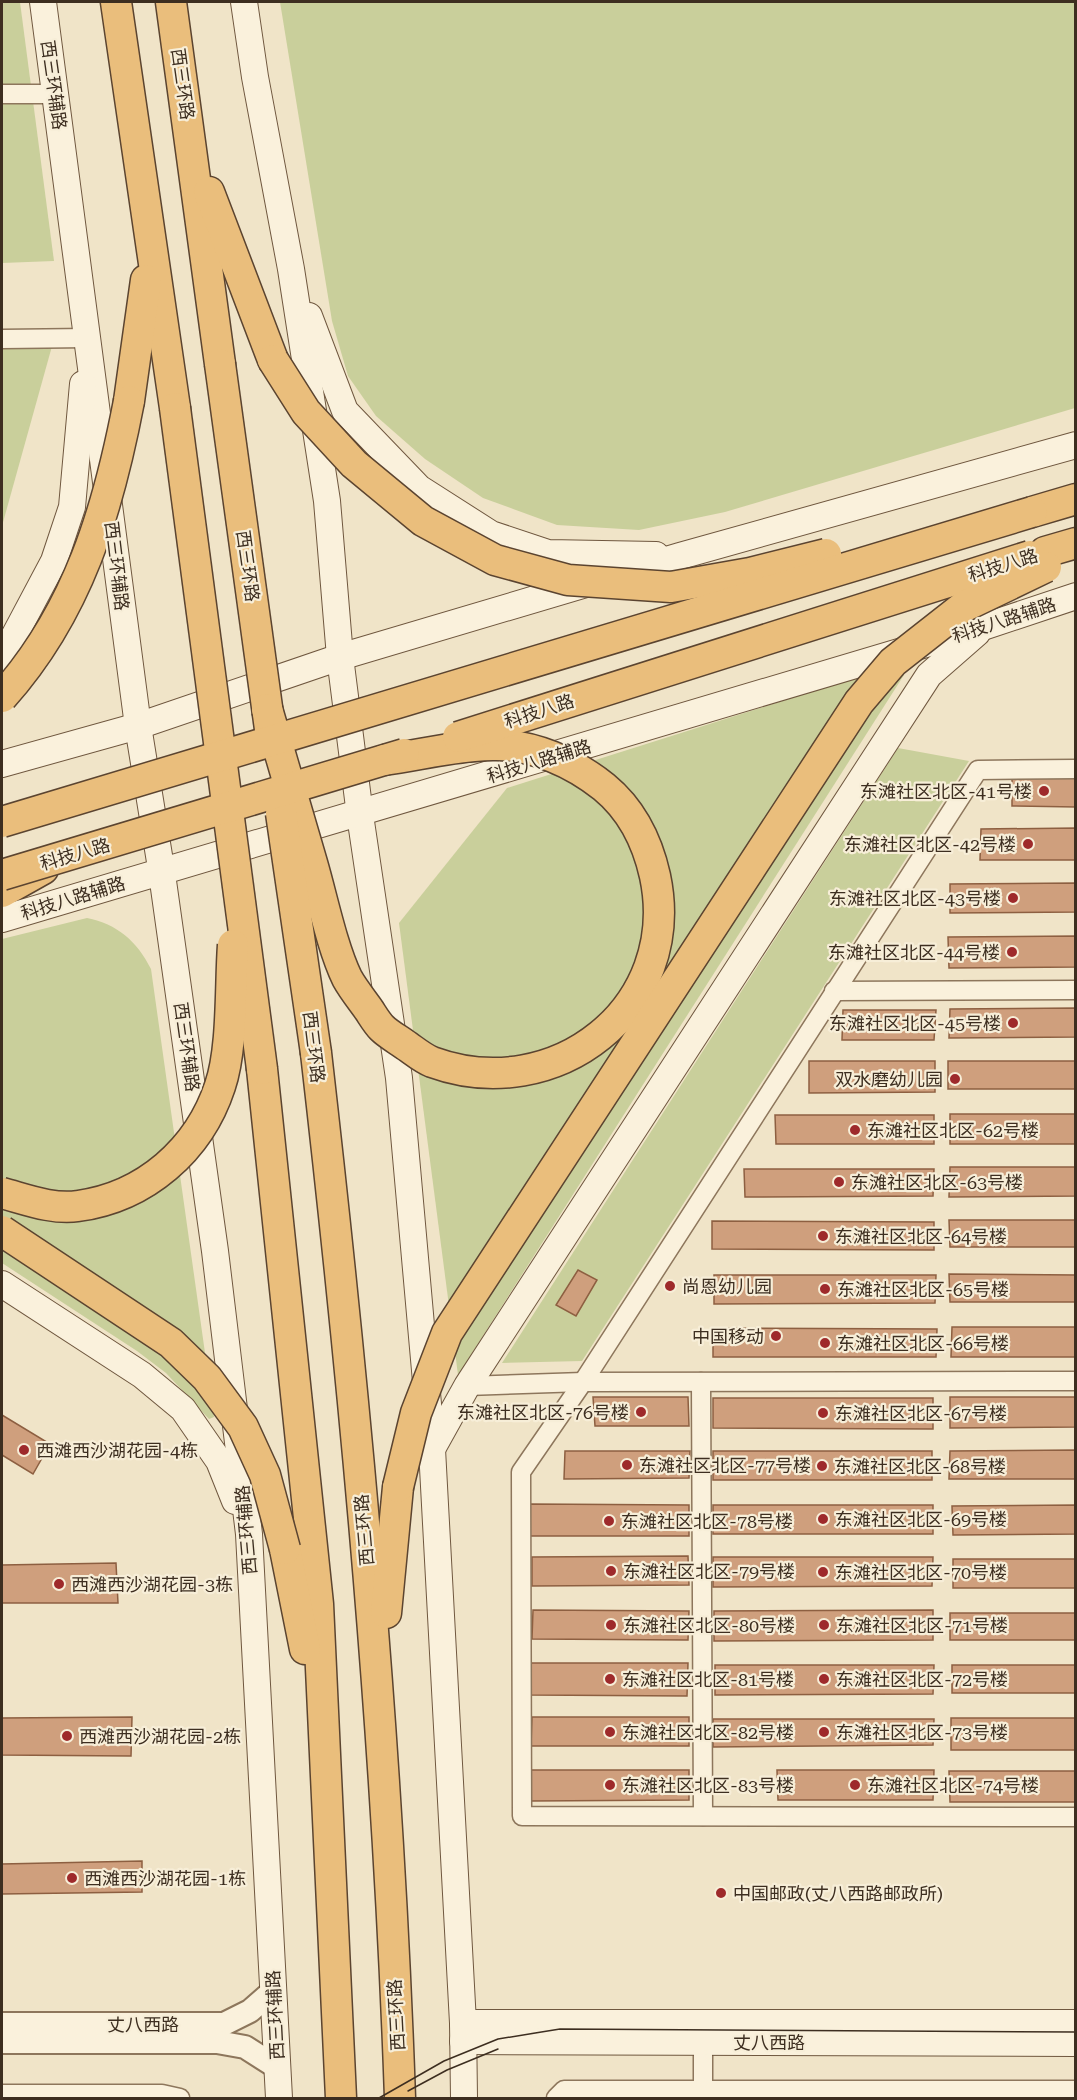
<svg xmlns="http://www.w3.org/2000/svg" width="1077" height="2100" font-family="'Roboto Serif','Noto Sans SC',serif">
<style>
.green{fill:#c9cf9b}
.building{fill:#cf9f7d;stroke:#8d5f41;stroke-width:1.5}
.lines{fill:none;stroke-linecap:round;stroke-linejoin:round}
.minor-casing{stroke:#8d765c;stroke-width:21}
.tertiary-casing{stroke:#8d765c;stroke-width:26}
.secondary-casing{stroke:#6f573f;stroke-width:28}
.trunk-casing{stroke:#5b4430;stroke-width:33}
.minor{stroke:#faf1dc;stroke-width:18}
.tertiary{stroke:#faf1dc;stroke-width:22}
.secondary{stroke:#faf1dc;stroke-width:26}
.trunk{stroke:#eabe7c;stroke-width:30}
.tram{stroke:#3d2e20;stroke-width:1.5}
.trunk-bridge-casing{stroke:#5b4430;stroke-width:33;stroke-linecap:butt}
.trunk-bridge{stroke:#eabe7c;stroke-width:30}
.poi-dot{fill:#9e2a2b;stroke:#f7eed8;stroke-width:2}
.labels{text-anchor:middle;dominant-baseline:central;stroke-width:4.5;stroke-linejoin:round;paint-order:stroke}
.street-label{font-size:18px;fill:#3d2e20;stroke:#f7eed8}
.poi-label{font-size:18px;fill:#3d2e20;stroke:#f7eed8;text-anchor:start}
</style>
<rect width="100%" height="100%" fill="#f0e4c8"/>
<g class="green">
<polygon points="2,2 20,2 54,261 2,263"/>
<polygon points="280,2 1075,2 1075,408 725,512 639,530 557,525 483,498 425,459 376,416 348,376 332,321"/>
<polygon points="54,339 2,526 2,341"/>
<polygon points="892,670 904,675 458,1375 399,923 507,788 855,678"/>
<polygon points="898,748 969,761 582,1361 502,1363"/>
<path d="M87,918C117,924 137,941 151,969L214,1417L209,1419L166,1373L137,1351L2,1263V939Z"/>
</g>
<g class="building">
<polygon points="1012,776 1076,776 1076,807 1012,806"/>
<polygon points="1076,828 1076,860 980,860 981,829"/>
<polygon points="1076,883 1076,912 950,913 950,884"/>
<polygon points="1076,936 1076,967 949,968 948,937"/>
<polygon points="1076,1008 1076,1037 949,1038 950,1009"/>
<polygon points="843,1010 936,1010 934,1040 842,1040"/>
<polygon points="809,1061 935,1061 935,1092 809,1093"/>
<rect x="948" y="1061" width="128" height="28"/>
<rect x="950" y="1114" width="126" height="30"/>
<polygon points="775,1115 934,1115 934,1144 776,1144"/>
<polygon points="950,1167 1076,1167 1076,1196 949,1197"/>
<polygon points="744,1169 934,1169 933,1196 745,1197"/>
<polygon points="949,1220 1076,1220 1076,1247 950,1247"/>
<polygon points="712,1221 934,1222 934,1250 712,1249"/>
<polygon points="578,1270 597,1280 576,1316 556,1305"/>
<polygon points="949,1274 1076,1275 1076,1302 950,1302"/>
<polygon points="714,1275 936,1275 935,1303 714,1304"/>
<polygon points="952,1327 1076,1327 1076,1357 951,1357"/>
<polygon points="713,1328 937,1329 936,1357 713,1357"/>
<polygon points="593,1397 688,1397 689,1426 595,1426"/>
<polygon points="950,1397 1076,1397 1076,1427 950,1428"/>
<polygon points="713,1398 933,1398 933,1429 713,1428"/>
<polygon points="2,1415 50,1444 33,1474 2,1455"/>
<polygon points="1076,1450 1076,1479 949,1479 950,1451"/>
<polygon points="565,1451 690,1451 689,1478 564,1479"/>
<rect x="713" y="1451" width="219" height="29"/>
<polygon points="530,1504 689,1505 689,1536 529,1536"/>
<rect x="713" y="1505" width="220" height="29"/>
<polygon points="1076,1505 1076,1534 953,1535 952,1506"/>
<polygon points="688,1556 689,1585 532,1586 532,1557"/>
<polygon points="713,1557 933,1557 932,1586 713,1587"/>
<rect x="953" y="1559" width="123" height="29"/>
<polygon points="116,1563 118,1603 2,1603 2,1565"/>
<polygon points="533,1610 689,1611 688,1640 532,1639"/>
<polygon points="933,1610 933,1640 714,1641 714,1611"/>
<rect x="950" y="1613" width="126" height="27"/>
<polygon points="531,1663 688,1663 687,1696 531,1695"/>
<polygon points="715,1665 934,1665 933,1694 715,1695"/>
<rect x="952" y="1665" width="124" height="28"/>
<polygon points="132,1717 131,1756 2,1755 2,1718"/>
<polygon points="532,1717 689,1717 689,1746 531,1746"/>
<rect x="951" y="1718" width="125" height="32"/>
<polygon points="713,1719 934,1719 933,1745 713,1747"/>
<polygon points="531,1770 689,1770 689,1800 531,1801"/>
<polygon points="777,1770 934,1770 933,1800 778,1800"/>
<polygon points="949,1771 1076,1771 1076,1802 950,1802"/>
<polygon points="142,1861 142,1892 2,1894 2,1864"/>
</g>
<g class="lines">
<g class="minor-casing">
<g id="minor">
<polyline points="2,94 55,94"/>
<polyline points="2,339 88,338"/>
<polyline points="1076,769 978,770 583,1382 521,1472 522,1816 1076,1817"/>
<polyline points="834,991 1076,990"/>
<polyline points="701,1382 703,1816"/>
<polyline points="467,1386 583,1382 1076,1381"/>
<polyline points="2,2094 162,2094 180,2098"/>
<polyline points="556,2098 564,2090 1076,2090"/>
<polyline points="703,2098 703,2042"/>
</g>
</g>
<g class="tertiary-casing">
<g id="tertiary">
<polyline points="2,2024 224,2024 250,2011 274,1990"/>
<polyline points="2,2042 217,2042 245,2047 278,2068"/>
</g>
</g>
<g class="secondary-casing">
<g id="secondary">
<polyline points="43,2 138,726 162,874 215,1251 249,1534 279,2098"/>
<polyline points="244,2 255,77 291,269 327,501 340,657 360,815 399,1078 432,1449 463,2023 464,2098"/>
<polyline points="309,316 345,411 419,488 491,534 548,553 656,555"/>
<polyline points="2,659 54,561 72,507 83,384"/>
<polyline points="2,764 138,726 340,657 680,556 1076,445"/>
<polyline points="2,919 983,627 1076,596"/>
<polyline points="2,1284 142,1375 183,1409 219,1461 235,1501"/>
<polyline points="432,1449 467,1386 929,675 977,633"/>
<polyline points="463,2023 1076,2023"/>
<polyline points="463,2041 1076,2043"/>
</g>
</g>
<g class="trunk-casing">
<g id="trunk">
<polyline points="116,2 175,408"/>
<polyline points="171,2 220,364"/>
<polyline points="209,192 273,360"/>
<polyline points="129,401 146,280"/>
<polyline points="1032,512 1076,499"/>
<polyline points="1045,552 1076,543"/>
<polyline points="2,892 43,869"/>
<path d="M316,1053C356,1401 388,1749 400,2098"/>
<polyline points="262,1069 318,1604 341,2098"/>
<polyline points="285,1549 305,1649"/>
<polyline points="386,1613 398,1487"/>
</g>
</g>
<use href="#minor" class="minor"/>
<use href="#tertiary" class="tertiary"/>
<use href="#secondary" class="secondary"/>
<use href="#trunk" class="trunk"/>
<g class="tram">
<polyline points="408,2091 447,2070 498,2049"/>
<polyline points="379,2098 444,2061 498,2039 560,2029 1076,2032"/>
</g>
<g class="trunk-bridge-casing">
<g id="trunk-bridge">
<polyline points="273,360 306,412 354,464 423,521 495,560 568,580 671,587 750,573 826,554"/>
<polyline points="220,364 270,729"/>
<polyline points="175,408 262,1069"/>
<path d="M2,697C78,612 108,511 129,401"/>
<path d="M267,709C282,760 297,811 312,863C322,897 332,947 347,978C353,989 362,1000 369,1010C373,1016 377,1023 382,1028C388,1034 397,1039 404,1044C413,1050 422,1058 432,1062C555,1107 683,1008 655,876C647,840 632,810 604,787C574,763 533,744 493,745C458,745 420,755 384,760"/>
<polyline points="458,737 1030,556"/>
<polyline points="281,813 316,1053"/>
<polyline points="2,822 1032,512"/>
<polyline points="2,875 404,754"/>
<path d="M2,1193C25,1199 53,1210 78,1206C145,1197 199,1150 220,1086C233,1048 230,986 233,945"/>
<polyline points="2,1231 171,1343 207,1378 243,1427 265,1475 285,1549"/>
<polyline points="398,1487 416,1413 447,1333 859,702 893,662 963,607 1046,567"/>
</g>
</g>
<use href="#trunk-bridge" class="trunk-bridge"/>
</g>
<g class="poi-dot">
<circle cx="1044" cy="791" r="6"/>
<circle cx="1028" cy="844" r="6"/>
<circle cx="1013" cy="898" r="6"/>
<circle cx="1012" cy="952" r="6"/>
<circle cx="1013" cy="1023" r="6"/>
<circle cx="955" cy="1079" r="6"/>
<circle cx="855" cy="1130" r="6"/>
<circle cx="839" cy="1182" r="6"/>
<circle cx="823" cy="1236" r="6"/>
<circle cx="670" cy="1286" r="6"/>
<circle cx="825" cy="1289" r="6"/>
<circle cx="776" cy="1336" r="6"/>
<circle cx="825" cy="1343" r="6"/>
<circle cx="641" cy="1412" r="6"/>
<circle cx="823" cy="1413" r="6"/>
<circle cx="24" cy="1450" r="6"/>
<circle cx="627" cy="1465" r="6"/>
<circle cx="822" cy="1466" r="6"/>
<circle cx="823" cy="1519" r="6"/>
<circle cx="609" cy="1521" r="6"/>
<circle cx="611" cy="1571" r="6"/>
<circle cx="823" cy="1572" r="6"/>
<circle cx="59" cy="1584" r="6"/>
<circle cx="611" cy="1625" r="6"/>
<circle cx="824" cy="1625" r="6"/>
<circle cx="610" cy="1679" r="6"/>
<circle cx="824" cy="1679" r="6"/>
<circle cx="610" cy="1732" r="6"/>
<circle cx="824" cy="1732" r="6"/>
<circle cx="67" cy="1736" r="6"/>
<circle cx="610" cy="1785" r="6"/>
<circle cx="855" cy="1785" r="6"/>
<circle cx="72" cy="1878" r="6"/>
<circle cx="721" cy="1893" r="6"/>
</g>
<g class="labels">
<g class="street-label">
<text transform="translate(183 84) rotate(82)">西三环路</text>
<text transform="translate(54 85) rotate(82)">西三环辅路</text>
<text transform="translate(1003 565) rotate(-17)">科技八路</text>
<text transform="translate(117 566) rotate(83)">西三环辅路</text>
<text transform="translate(248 566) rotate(82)">西三环路</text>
<text transform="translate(1004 620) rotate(-18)">科技八路辅路</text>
<text transform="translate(539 711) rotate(-18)">科技八路</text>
<text transform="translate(539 761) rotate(-17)">科技八路辅路</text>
<text transform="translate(75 854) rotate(-16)">科技八路</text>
<text transform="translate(73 898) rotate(-17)">科技八路辅路</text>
<text transform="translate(187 1047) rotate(82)">西三环辅路</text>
<text transform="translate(314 1047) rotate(83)">西三环路</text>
<text transform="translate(246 1530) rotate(-95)">西三环辅路</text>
<text transform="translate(364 1530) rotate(-95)">西三环路</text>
<text transform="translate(275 2015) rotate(-93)">西三环辅路</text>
<text transform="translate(396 2015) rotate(-93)">西三环路</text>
<text x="143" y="2024">丈八西路</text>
<text x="769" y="2042">丈八西路</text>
</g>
<g class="poi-label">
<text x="1032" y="791" text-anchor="end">东滩社区北区-41号楼</text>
<text x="1016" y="844" text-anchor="end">东滩社区北区-42号楼</text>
<text x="1001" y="898" text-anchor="end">东滩社区北区-43号楼</text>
<text x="1000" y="952" text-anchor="end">东滩社区北区-44号楼</text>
<text x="1001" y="1023" text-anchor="end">东滩社区北区-45号楼</text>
<text x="943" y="1079" text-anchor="end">双水磨幼儿园</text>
<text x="867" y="1130">东滩社区北区-62号楼</text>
<text x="851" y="1182">东滩社区北区-63号楼</text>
<text x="835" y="1236">东滩社区北区-64号楼</text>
<text x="682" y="1286">尚恩幼儿园</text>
<text x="837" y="1289">东滩社区北区-65号楼</text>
<text x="764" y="1336" text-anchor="end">中国移动</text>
<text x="837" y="1343">东滩社区北区-66号楼</text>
<text x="629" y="1412" text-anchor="end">东滩社区北区-76号楼</text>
<text x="835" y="1413">东滩社区北区-67号楼</text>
<text x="36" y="1450">西滩西沙湖花园-4栋</text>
<text x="639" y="1465">东滩社区北区-77号楼</text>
<text x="834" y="1466">东滩社区北区-68号楼</text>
<text x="835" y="1519">东滩社区北区-69号楼</text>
<text x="621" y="1521">东滩社区北区-78号楼</text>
<text x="623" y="1571">东滩社区北区-79号楼</text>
<text x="835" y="1572">东滩社区北区-70号楼</text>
<text x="71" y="1584">西滩西沙湖花园-3栋</text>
<text x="623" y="1625">东滩社区北区-80号楼</text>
<text x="836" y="1625">东滩社区北区-71号楼</text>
<text x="622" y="1679">东滩社区北区-81号楼</text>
<text x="836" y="1679">东滩社区北区-72号楼</text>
<text x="622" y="1732">东滩社区北区-82号楼</text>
<text x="836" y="1732">东滩社区北区-73号楼</text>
<text x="79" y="1736">西滩西沙湖花园-2栋</text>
<text x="622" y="1785">东滩社区北区-83号楼</text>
<text x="867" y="1785">东滩社区北区-74号楼</text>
<text x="84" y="1878">西滩西沙湖花园-1栋</text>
<text x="733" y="1893">中国邮政(丈八西路邮政所)</text>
</g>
</g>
<rect width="1077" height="2100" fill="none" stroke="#3d2e20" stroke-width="6"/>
</svg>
